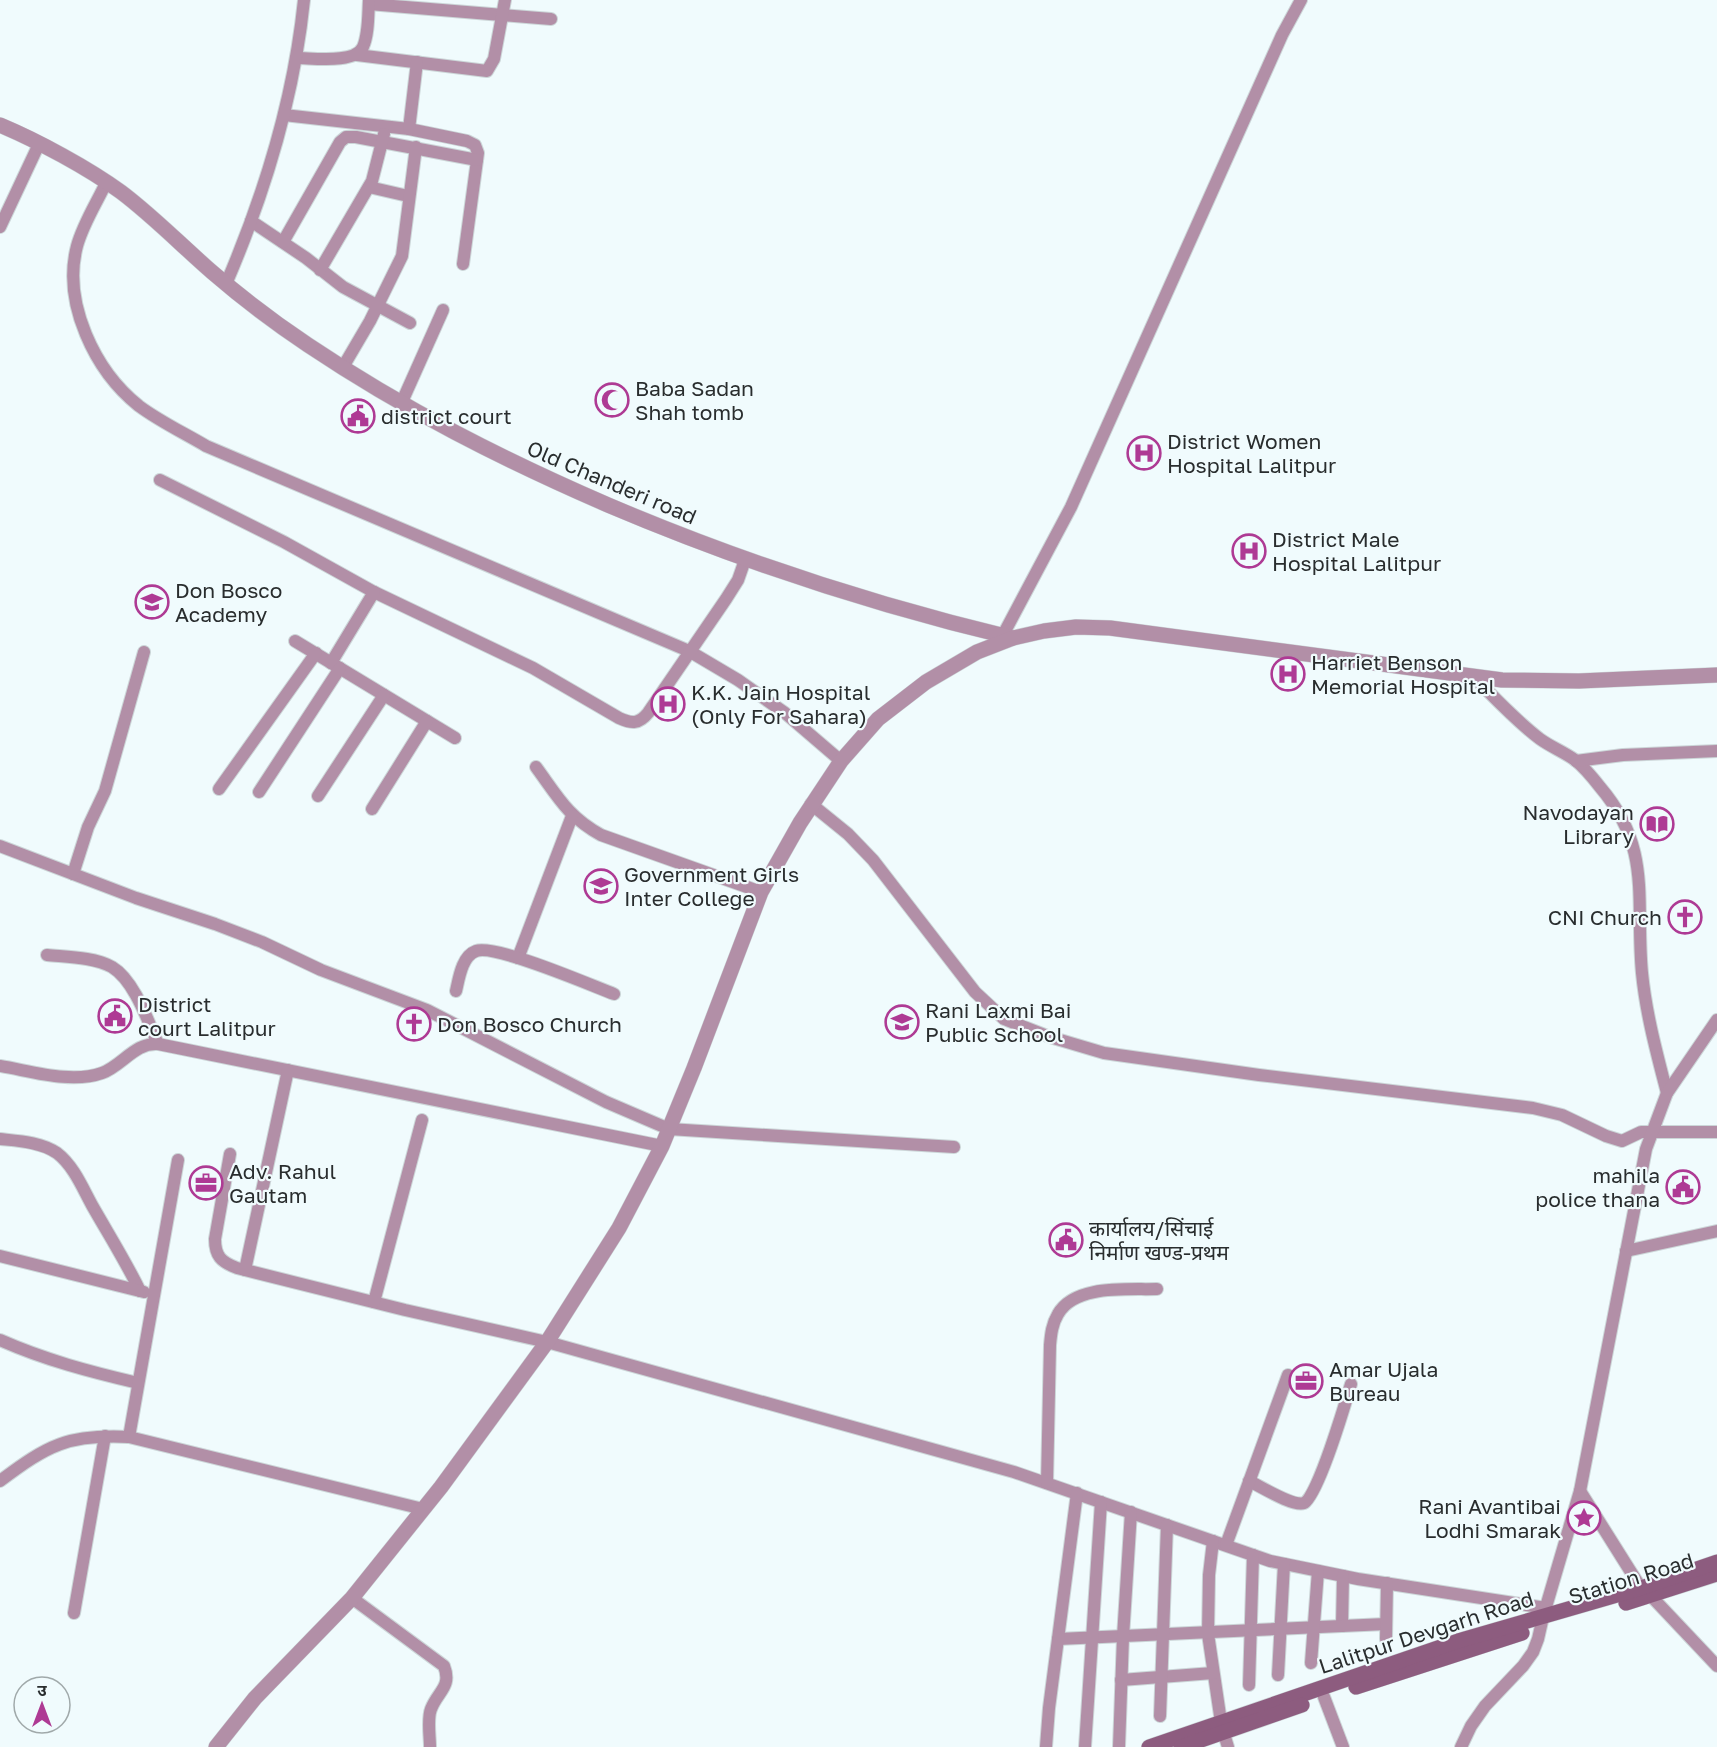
<svg xmlns="http://www.w3.org/2000/svg" width="1717" height="1747" font-family="'Golos Text','Noto Sans Devanagari',sans-serif">
<style>
.lines{fill:none;stroke-linecap:round;stroke-linejoin:round}
.minor-casing{stroke:#ccd6d8;stroke-width:14}
.tertiary-casing{stroke:#ccd6d8;stroke-width:16}
.secondary-casing{stroke:#ccd6d8;stroke-width:16}
.minor{stroke:#b28fa7;stroke-width:12}
.tertiary{stroke:#b28fa7;stroke-width:15}
.secondary{stroke:#8d5c7f;stroke-width:15}
.labels{text-anchor:middle;dominant-baseline:central;stroke-width:4.5;stroke-linejoin:round;paint-order:stroke}
.poi-label{font-size:21px;fill:#292d2e;stroke:#f0fbfd;text-anchor:start}
.street-label{font-size:21px;fill:#292d2e;stroke:#f0fbfd}
</style>
<rect width="100%" height="100%" fill="#f0fbfd"/>
<g class="lines">
<g class="minor-casing">
<g id="minor">
<polyline points="369,4 551,19"/>
<polyline points="357,55 487,71 494,59 505,0"/>
<path d="M297,58C313,58 355,64 363,47C369,33 368,14 369,0"/>
<polyline points="284,115 409,129 467,141 475,145 478,153 463,264"/>
<polyline points="409,129 417,62"/>
<path d="M106,183C96,204 83,224 77,246C62,303 95,371 139,406C159,421 184,433 206,446L689,651L738,680L785,713L841,761"/>
<polyline points="369,187 408,196"/>
<polyline points="251,221 306,258 343,287 410,323"/>
<polyline points="0,227 39,144"/>
<polyline points="283,242 340,142 346,137 356,137 477,160"/>
<polyline points="320,270 372,181 384,134"/>
<path d="M226,284C265,193 294,98 304,0"/>
<polyline points="343,367 370,321 402,256 416,147"/>
<polyline points="401,404 443,310"/>
<path d="M160,480L284,542L374,592L533,668L619,718C632,724 639,724 648,713L726,599L738,580L745,560"/>
<polyline points="1003,635 1071,507 1282,35 1301,0"/>
<polyline points="295,641 455,738"/>
<polyline points="331,663 374,592"/>
<path d="M1473,676C1495,698 1515,720 1540,739C1551,747 1564,752 1575,760C1584,767 1593,778 1600,787C1653,849 1635,900 1642,973C1646,1014 1657,1054 1667,1093"/>
<polyline points="1576,761 1623,755 1717,751"/>
<path d="M536,767C558,797 568,817 601,835L761,892"/>
<polyline points="219,789 316,653"/>
<polyline points="259,792 340,668"/>
<polyline points="318,796 384,695"/>
<polyline points="811,804 848,834 873,860 975,992 1004,1019 1050,1037 1104,1053 1259,1075 1533,1108 1562,1115 1606,1136 1622,1141 1641,1132 1717,1132"/>
<polyline points="372,809 427,721"/>
<polyline points="0,846 136,898 215,924 262,942 321,970 427,1010 606,1102 669,1129 954,1147"/>
<polyline points="73,874 88,827 105,791 144,652"/>
<path d="M47,955C67,957 94,957 112,967C134,980 148,1021 158,1044"/>
<polyline points="518,958 572,816"/>
<path d="M456,991C459,978 462,956 476,951C496,944 590,985 614,994"/>
<path d="M0,1066C31,1071 71,1084 102,1073C122,1066 135,1042 158,1044L662,1146"/>
<path d="M0,1139C19,1141 41,1142 57,1153C74,1166 83,1189 93,1207C109,1235 126,1262 140,1291"/>
<path d="M230,1154L215,1239C215,1256 221,1262 237,1268L405,1310L547,1342L1014,1472L1270,1561L1358,1579L1546,1608"/>
<polyline points="1626,1251 1717,1231"/>
<polyline points="0,1256 144,1292"/>
<polyline points="245,1270 288,1070"/>
<polyline points="374,1302 422,1120"/>
<path d="M0,1340C45,1360 91,1372 138,1383"/>
<polyline points="129,1437 178,1160"/>
<path d="M0,1481C48,1445 68,1434 129,1437L423,1509"/>
<path d="M1249,1481C1260,1486 1293,1507 1304,1503C1317,1499 1346,1401 1351,1384"/>
<path d="M1047,1483L1050,1345C1051,1334 1052,1324 1058,1314C1075,1284 1128,1290 1157,1289"/>
<polyline points="1580,1491 1641,1588 1651,1596 1717,1666"/>
<polyline points="1213,1541 1209,1575 1208,1634 1221,1722"/>
<polyline points="1226,1545 1288,1375"/>
<path d="M352,1598L444,1666C452,1687 438,1691 431,1709C427,1719 430,1736 430,1747"/>
<polyline points="74,1613 105,1436"/>
<polyline points="1342,1626 1343,1576"/>
<polyline points="1058,1639 1386,1624"/>
<polyline points="1386,1639 1387,1583"/>
<polyline points="1311,1663 1318,1571"/>
<polyline points="1278,1675 1284,1564"/>
<polyline points="1121,1680 1213,1673"/>
<polyline points="1249,1685 1253,1555"/>
<polyline points="1324,1697 1343,1747"/>
<polyline points="1160,1716 1167,1525"/>
<polyline points="1224,1734 1228,1747"/>
<polyline points="1046,1747 1049,1708 1077,1493"/>
<polyline points="1085,1747 1101,1502"/>
<polyline points="1119,1747 1123,1637 1131,1512"/>
<polyline points="1461,1747 1471,1726 1485,1706 1523,1666 1533,1652 1538,1639 1543,1617 1580,1491 1646,1149 1667,1093 1717,1020"/>
</g>
</g>
<g class="tertiary-casing">
<g id="tertiary">
<path d="M0,125C38,141 88,168 121,192C153,216 182,246 212,272C242,298 275,323 308,345C405,410 502,459 608,505C740,561 874,605 1013,638"/>
<polyline points="216,1747 255,1698 352,1598 441,1487 547,1342 619,1228 662,1146 694,1068 761,892 800,823 841,761 878,719 926,682 977,652 1013,638 1044,631 1076,627 1110,628 1502,680 1579,681 1717,675"/>
</g>
</g>
<g class="secondary-casing">
<g id="secondary">
<polyline points="1626,1603 1717,1574"/>
<polyline points="1356,1687 1522,1633"/>
<polyline points="1149,1747 1458,1641 1641,1588 1717,1562"/>
<polyline points="1181,1747 1302,1705"/>
</g>
</g>
<use href="#minor" class="minor"/>
<use href="#tertiary" class="tertiary"/>
<use href="#secondary" class="secondary"/>
</g>
<defs>
<g id="mosque-ring" transform="scale(1.725)"><circle r="9.5" fill="#f0fbfd" stroke="#ae3a94" stroke-width="1.5"/><path d="M3.5-4.9A6 6 0 1 0 3.5 4.9A5 5 0 1 1 3.5-4.9Z" fill="#ae3a94"/></g>
<g id="civic-ring" transform="scale(1.725)"><circle r="9.5" fill="#f0fbfd" stroke="#ae3a94" stroke-width="1.5"/><path d="M-.6-6.5H3V-4.5H.6V-3L4-1V1h2V6H-6V1h2V-1L-.6-3ZM-1.2 2.5V6h2.4V2.5Z" fill="#ae3a94"/></g>
<g id="hospital-ring" transform="scale(1.725)"><circle r="9.5" fill="#f0fbfd" stroke="#ae3a94" stroke-width="1.5"/><path d="M-5-5h3v3.5h4V-5h3V5h-3V1.5h-4V5h-3Z" fill="#ae3a94"/></g>
<g id="school-ring" transform="scale(1.725)"><circle r="9.5" fill="#f0fbfd" stroke="#ae3a94" stroke-width="1.5"/><path d="M0-5L7-2L0 1L-7-2ZM-4 1L0 2.5L4 1V4Q0 6-4 4Z" fill="#ae3a94"/></g>
<g id="library-ring" transform="scale(1.725)"><circle r="9.5" fill="#f0fbfd" stroke="#ae3a94" stroke-width="1.5"/><path d="M-6-4Q-3-5.5-.7-3.5V5Q-3 3-6 4ZM6-4Q3-5.5 .7-3.5V5Q3 3 6 4Z" fill="#ae3a94"/></g>
<g id="church-ring" transform="scale(1.725)"><circle r="9.5" fill="#f0fbfd" stroke="#ae3a94" stroke-width="1.5"/><path d="M-1.2-6h2.4v3.5h3.3v2.4h-3.3V6h-2.4V-.1h-3.3v-2.4h3.3Z" fill="#ae3a94"/></g>
<g id="office-ring" transform="scale(1.725)"><circle r="9.5" fill="#f0fbfd" stroke="#ae3a94" stroke-width="1.5"/><path d="M-6-3h4V-5.5h4V-3h4V5H-6ZM-1-4.5V-3h2v-1.5ZM-6 0V1H6V0Z" fill="#ae3a94"/></g>
<g id="sight-ring" transform="scale(1.725)"><circle r="9.5" fill="#f0fbfd" stroke="#ae3a94" stroke-width="1.5"/><path d="M0-6L1.8-2.2L6-1.7L2.9 1.2L3.7 5.4L0 3.3L-3.7 5.4L-2.9 1.2L-6-1.7L-1.8-2.2Z" fill="#ae3a94"/></g>
</defs>
<g fill-rule="evenodd">
<use href="#mosque-ring" x="612" y="400"/>
<use href="#civic-ring" x="358" y="416"/>
<use href="#hospital-ring" x="1144" y="453"/>
<use href="#hospital-ring" x="1249" y="551"/>
<use href="#school-ring" x="152" y="602"/>
<use href="#hospital-ring" x="1288" y="674"/>
<use href="#hospital-ring" x="668" y="704"/>
<use href="#library-ring" x="1657" y="824"/>
<use href="#school-ring" x="601" y="886"/>
<use href="#church-ring" x="1685" y="917"/>
<use href="#civic-ring" x="115" y="1016"/>
<use href="#school-ring" x="902" y="1022"/>
<use href="#church-ring" x="414" y="1024"/>
<use href="#office-ring" x="206" y="1183"/>
<use href="#civic-ring" x="1683" y="1187"/>
<use href="#civic-ring" x="1066" y="1240"/>
<use href="#office-ring" x="1306" y="1381"/>
<use href="#sight-ring" x="1584" y="1518"/>
</g>
<g class="labels">
<g class="poi-label">
<text x="635" y="388">Baba Sadan<tspan x="635" dy="24">Shah tomb</tspan></text>
<text x="381" y="416">district court</text>
<text x="1167" y="441">District Women<tspan x="1167" dy="24">Hospital Lalitpur</tspan></text>
<text x="1272" y="539">District Male<tspan x="1272" dy="24">Hospital Lalitpur</tspan></text>
<text x="175" y="590">Don Bosco<tspan x="175" dy="24">Academy</tspan></text>
<text x="1311" y="662">Harriet Benson<tspan x="1311" dy="24">Memorial Hospital</tspan></text>
<text x="691" y="692">K.K. Jain Hospital<tspan x="691" dy="24">(Only For Sahara)</tspan></text>
<text x="1634" y="812" text-anchor="end">Navodayan<tspan x="1634" dy="24">Library</tspan></text>
<text x="624" y="874">Government Girls<tspan x="624" dy="24">Inter College</tspan></text>
<text x="1662" y="917" text-anchor="end">CNI Church</text>
<text x="138" y="1004">District<tspan x="138" dy="24">court Lalitpur</tspan></text>
<text x="925" y="1010">Rani Laxmi Bai<tspan x="925" dy="24">Public School</tspan></text>
<text x="437" y="1024">Don Bosco Church</text>
<text x="229" y="1171">Adv. Rahul<tspan x="229" dy="24">Gautam</tspan></text>
<text x="1660" y="1175" text-anchor="end">mahila<tspan x="1660" dy="24">police thana</tspan></text>
<text x="1089" y="1228">कार्यालय/सिंचाई<tspan x="1089" dy="24">निर्माण खण्ड-प्रथम</tspan></text>
<text x="1329" y="1369">Amar Ujala<tspan x="1329" dy="24">Bureau</tspan></text>
<text x="1561" y="1506" text-anchor="end">Rani Avantibai<tspan x="1561" dy="24">Lodhi Smarak</tspan></text>
</g>
<g class="street-label">
<text transform="translate(612 482) rotate(23)">Old Chanderi road</text>
<text transform="translate(1631 1578) rotate(-17)">Station Road</text>
<text transform="translate(1426 1632) rotate(-18)">Lalitpur Devgarh Road</text>
</g>
</g>
<g transform="translate(42 1705)"><circle r="28" fill="#f0fbfd" stroke="#a0a9aa" stroke-width="1.5"/>
<path d="M0-4.5L10 22L0 15L-10 22Z" fill="#ae3a94"/>
<text y="-9" font-size="16" font-weight="bold" text-anchor="middle" fill="#292d2e">उ</text>
</g>
</svg>
